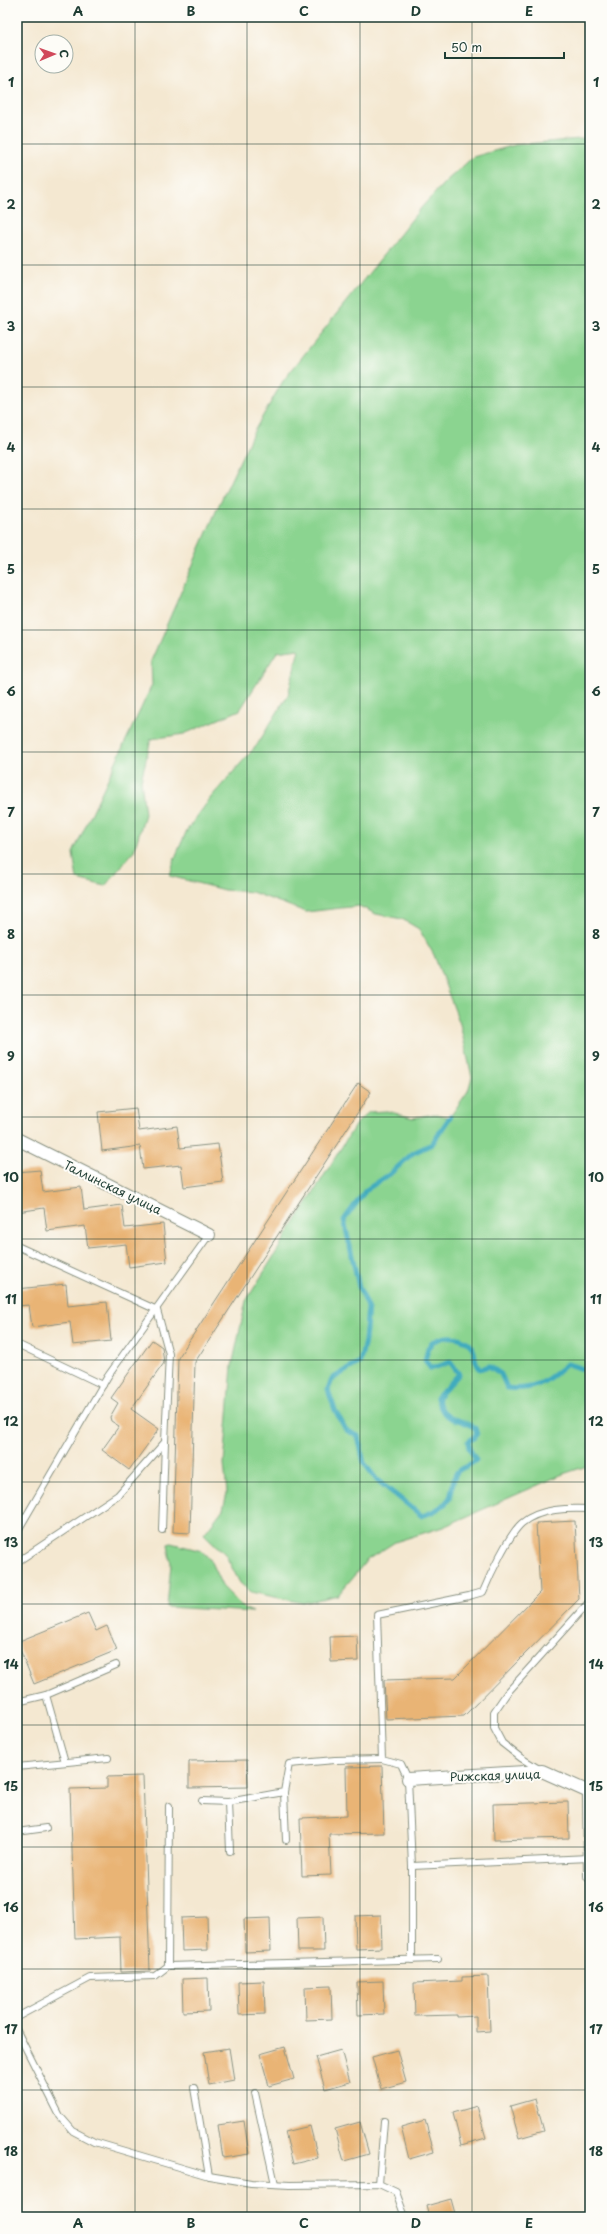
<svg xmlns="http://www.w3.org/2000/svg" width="607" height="2234" font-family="'Playpen Sans',sans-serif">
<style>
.green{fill:#8bd490;stroke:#558862}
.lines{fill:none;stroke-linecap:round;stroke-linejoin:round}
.stream{stroke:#3fabbe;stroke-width:5}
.building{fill:#e9b474}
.lane-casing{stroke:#8a9282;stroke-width:8}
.street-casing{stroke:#8a9282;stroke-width:14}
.lane{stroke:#fff;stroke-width:6}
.street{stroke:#fff;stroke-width:12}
.grid{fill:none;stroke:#1f3d34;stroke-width:1;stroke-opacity:0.55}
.labels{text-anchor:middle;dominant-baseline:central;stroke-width:4;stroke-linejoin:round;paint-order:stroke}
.street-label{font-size:12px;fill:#1f3d34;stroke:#fdfcf7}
.neatline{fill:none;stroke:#1f3d34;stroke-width:1.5}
.grid-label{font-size:13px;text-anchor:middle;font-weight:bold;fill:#1f3d34}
</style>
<rect width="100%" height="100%" fill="#fdfcf7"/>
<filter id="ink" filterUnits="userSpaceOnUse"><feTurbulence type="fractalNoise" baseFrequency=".025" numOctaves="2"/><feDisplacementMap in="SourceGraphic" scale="8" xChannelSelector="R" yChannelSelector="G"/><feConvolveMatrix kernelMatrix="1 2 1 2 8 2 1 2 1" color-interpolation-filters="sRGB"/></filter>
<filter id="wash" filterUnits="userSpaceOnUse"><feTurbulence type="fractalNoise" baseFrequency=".012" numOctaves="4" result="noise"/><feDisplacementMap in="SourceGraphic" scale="16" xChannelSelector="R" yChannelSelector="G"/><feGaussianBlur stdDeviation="0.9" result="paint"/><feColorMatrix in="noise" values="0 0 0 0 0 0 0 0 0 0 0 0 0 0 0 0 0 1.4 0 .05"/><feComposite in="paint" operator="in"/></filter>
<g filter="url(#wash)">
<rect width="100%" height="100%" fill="#f4e8d1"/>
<g class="green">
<polygon points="590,138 590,1465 563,1474 443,1527 395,1542 367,1560 338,1595 303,1603 251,1592 240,1583 225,1554 204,1534 223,1509 227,1493 224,1464 232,1366 246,1301 356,1124 369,1112 387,1111 413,1118 434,1114 450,1117 468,1091 472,1077 460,1024 434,955 419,929 402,919 376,914 359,906 306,912 252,892 224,890 170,876 174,860 187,830 212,796 257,745 288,695 299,649 277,652 240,710 184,734 151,739 141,780 145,814 134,851 105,886 77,879 73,853 152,685 151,661 217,509 253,433 283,381 420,209 445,182 473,157 515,145"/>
<polygon points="171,1543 202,1551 210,1560 222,1586 245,1609 253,1612 167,1607 171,1564 168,1544"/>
</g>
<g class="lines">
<g class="stream">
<path d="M450,1117L432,1144L413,1153L390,1174L366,1190L344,1220L359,1287L368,1307L365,1341L360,1362L332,1379L328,1390L335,1410L346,1430L358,1436L364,1463L377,1480L422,1516C431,1513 443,1508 449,1499C454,1491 451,1480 457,1472C460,1468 470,1466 476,1460L469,1448L468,1442L477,1435L475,1428C454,1414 446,1426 437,1398L459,1374L450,1362L431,1369L425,1360C426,1357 427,1352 428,1348C437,1333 465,1333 473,1349C477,1357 472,1358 480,1369L489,1366L501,1374L507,1388C536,1391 545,1382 567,1364L583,1369L590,1367"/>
<polyline points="590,1398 585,1400 590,1413"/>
</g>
</g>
<g id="blocks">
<g class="building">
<polygon points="358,1083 371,1092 195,1362 190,1533 173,1532 178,1358"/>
<polygon points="136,1108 139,1131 177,1126 180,1148 218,1144 223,1182 184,1187 181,1165 143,1169 140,1146 102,1151 98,1112"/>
<polygon points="40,1170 43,1192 81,1187 84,1210 122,1205 125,1228 163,1224 167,1262 129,1267 126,1244 88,1248 85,1226 47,1231 44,1208 17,1212 17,1172"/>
<polygon points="66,1284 68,1306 107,1302 111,1341 73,1345 70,1322 32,1327 29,1305 17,1306 17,1289"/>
<polygon points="152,1340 162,1347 164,1363 131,1409 159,1429 129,1470 102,1450 119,1426 111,1421 110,1417 118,1403 111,1398"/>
<polygon points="575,1521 579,1599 464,1716 386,1719 384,1680 455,1678 540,1592 536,1523"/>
<polygon points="88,1613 96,1631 107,1626 117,1650 34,1684 17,1642"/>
<polygon points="357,1636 358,1661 331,1662 330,1637"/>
<polygon points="247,1760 248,1787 189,1788 189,1761"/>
<polygon points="382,1766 384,1833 329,1834 331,1875 302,1876 300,1818 347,1816 346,1767"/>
<polygon points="143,1776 150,1971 121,1972 120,1937 75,1939 70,1789 107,1788 107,1777"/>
<polygon points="568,1802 569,1838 494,1840 493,1804"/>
<polygon points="381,1915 382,1948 356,1949 355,1916"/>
<polygon points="207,1917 208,1950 182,1951 181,1918"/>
<polygon points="323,1917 324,1951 298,1951 297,1918"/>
<polygon points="270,1918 271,1951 245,1952 244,1919"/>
<polygon points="488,1976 490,2031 476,2032 476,2016 457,2017 457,2015 415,2016 414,1983 462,1981 462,1977"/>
<polygon points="208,1978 209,2011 183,2012 182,1979"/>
<polygon points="264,1981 265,2014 239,2015 238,1982"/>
<polygon points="383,1981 384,2014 358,2015 357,1982"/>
<polygon points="331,1986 332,2019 306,2020 305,1987"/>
<polygon points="285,2047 294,2079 269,2086 260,2054"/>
<polygon points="229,2048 234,2080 209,2085 204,2052"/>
<polygon points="341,2050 350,2082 325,2089 316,2057"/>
<polygon points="397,2050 406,2082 381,2089 372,2057"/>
<polygon points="535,2099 544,2131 519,2138 510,2106"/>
<polygon points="477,2106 486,2138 461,2145 453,2113"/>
<polygon points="425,2120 434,2152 409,2159 401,2127"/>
<polygon points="244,2121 249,2154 223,2158 218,2125"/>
<polygon points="360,2122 369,2154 344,2161 335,2129"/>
<polygon points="310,2126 318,2158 293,2164 285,2132"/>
<polygon points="451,2199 456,2217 429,2217 426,2206"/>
</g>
</g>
</g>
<g filter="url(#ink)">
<use href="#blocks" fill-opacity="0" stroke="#8a9282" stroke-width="1"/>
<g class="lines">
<g class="lane-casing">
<g id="lane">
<polyline points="17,1246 157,1310 169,1354 165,1442 118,1495 17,1562"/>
<polyline points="17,1344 103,1385"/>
<polyline points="162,1530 165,1442"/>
<polyline points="17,1532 108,1376 209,1235"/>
<polyline points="46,1695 65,1762"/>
<polyline points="17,1702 46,1695 116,1665"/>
<polyline points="17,1767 108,1758"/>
<polyline points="539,1769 521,1758 502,1743 494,1728 494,1712 507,1693 590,1601"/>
<polyline points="284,1792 286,1840"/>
<polyline points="202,1801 228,1802 284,1792 289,1764 335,1760 382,1759"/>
<polyline points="228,1802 230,1851"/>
<polyline points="169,1806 168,1966 438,1959"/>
<polyline points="17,1832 46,1828"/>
<polyline points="412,1866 589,1858"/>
<path d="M412,1960V1866L408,1779L401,1764L382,1759L377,1615L469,1596L483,1592C490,1575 509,1534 522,1523C540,1508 569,1508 590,1509"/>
<polyline points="17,2017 90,1978 155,1976 168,1966"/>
<polyline points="17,2031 60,2116 73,2131 94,2142 209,2176 251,2183 290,2185 379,2184 396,2192 405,2217"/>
<polyline points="194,2088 209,2176"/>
<polyline points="255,2093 275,2184"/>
<polyline points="379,2184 384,2121"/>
</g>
</g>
<g class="street-casing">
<g id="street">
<polyline points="17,1139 209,1235"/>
<polyline points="408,1779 542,1771 589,1792 590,1876"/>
</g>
</g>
<use href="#lane" class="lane"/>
<use href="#street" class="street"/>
</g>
</g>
<path class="grid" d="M135,17V2217M247,17V2217M360,17V2217M472,17V2217M17,144H590M17,265H590M17,387H590M17,509H590M17,630H590M17,752H590M17,874H590M17,995H590M17,1117H590M17,1239H590M17,1360H590M17,1482H590M17,1604H590M17,1725H590M17,1847H590M17,1969H590M17,2090H590"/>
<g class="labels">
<g class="street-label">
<text transform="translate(113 1187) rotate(26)">Таллинская улица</text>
<text transform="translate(495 1775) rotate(-2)">Рижская улица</text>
</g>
</g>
<rect width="607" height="2234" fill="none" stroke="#fdfcf7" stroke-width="44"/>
<g transform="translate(54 54) rotate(88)"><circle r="19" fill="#fdfcf7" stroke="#a4b0a9"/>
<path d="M0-3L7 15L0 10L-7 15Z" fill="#d1495b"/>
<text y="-6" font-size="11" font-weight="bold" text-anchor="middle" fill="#1f3d34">С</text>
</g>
<path d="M445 52v6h119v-6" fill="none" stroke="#1f3d34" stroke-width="2"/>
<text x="451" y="52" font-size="12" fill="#1f3d34" stroke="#fdfcf7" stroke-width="3" paint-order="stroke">50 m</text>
<rect x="22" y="22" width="563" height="2190" class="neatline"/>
<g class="grid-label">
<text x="78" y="16">A</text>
<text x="191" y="16">B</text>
<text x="304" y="16">C</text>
<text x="416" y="16">D</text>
<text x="529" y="16">E</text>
<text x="11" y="87">1</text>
<text x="596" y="87">1</text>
<text x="11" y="209">2</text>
<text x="596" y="209">2</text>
<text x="11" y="331">3</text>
<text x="596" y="331">3</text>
<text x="11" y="452">4</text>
<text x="596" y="452">4</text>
<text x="11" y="574">5</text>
<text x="596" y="574">5</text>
<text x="11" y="696">6</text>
<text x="596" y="696">6</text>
<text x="11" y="817">7</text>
<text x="596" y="817">7</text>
<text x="11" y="939">8</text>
<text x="596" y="939">8</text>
<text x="11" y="1061">9</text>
<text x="596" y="1061">9</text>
<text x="11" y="1182">10</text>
<text x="596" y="1182">10</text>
<text x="11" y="1304">11</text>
<text x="596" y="1304">11</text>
<text x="11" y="1426">12</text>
<text x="596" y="1426">12</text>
<text x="11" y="1547">13</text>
<text x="596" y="1547">13</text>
<text x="11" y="1669">14</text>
<text x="596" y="1669">14</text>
<text x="11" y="1791">15</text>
<text x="596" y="1791">15</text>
<text x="11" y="1912">16</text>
<text x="596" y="1912">16</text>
<text x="11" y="2034">17</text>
<text x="596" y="2034">17</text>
<text x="11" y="2156">18</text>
<text x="596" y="2156">18</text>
<text x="78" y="2228">A</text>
<text x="191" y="2228">B</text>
<text x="304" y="2228">C</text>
<text x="416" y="2228">D</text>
<text x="529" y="2228">E</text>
</g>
</svg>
